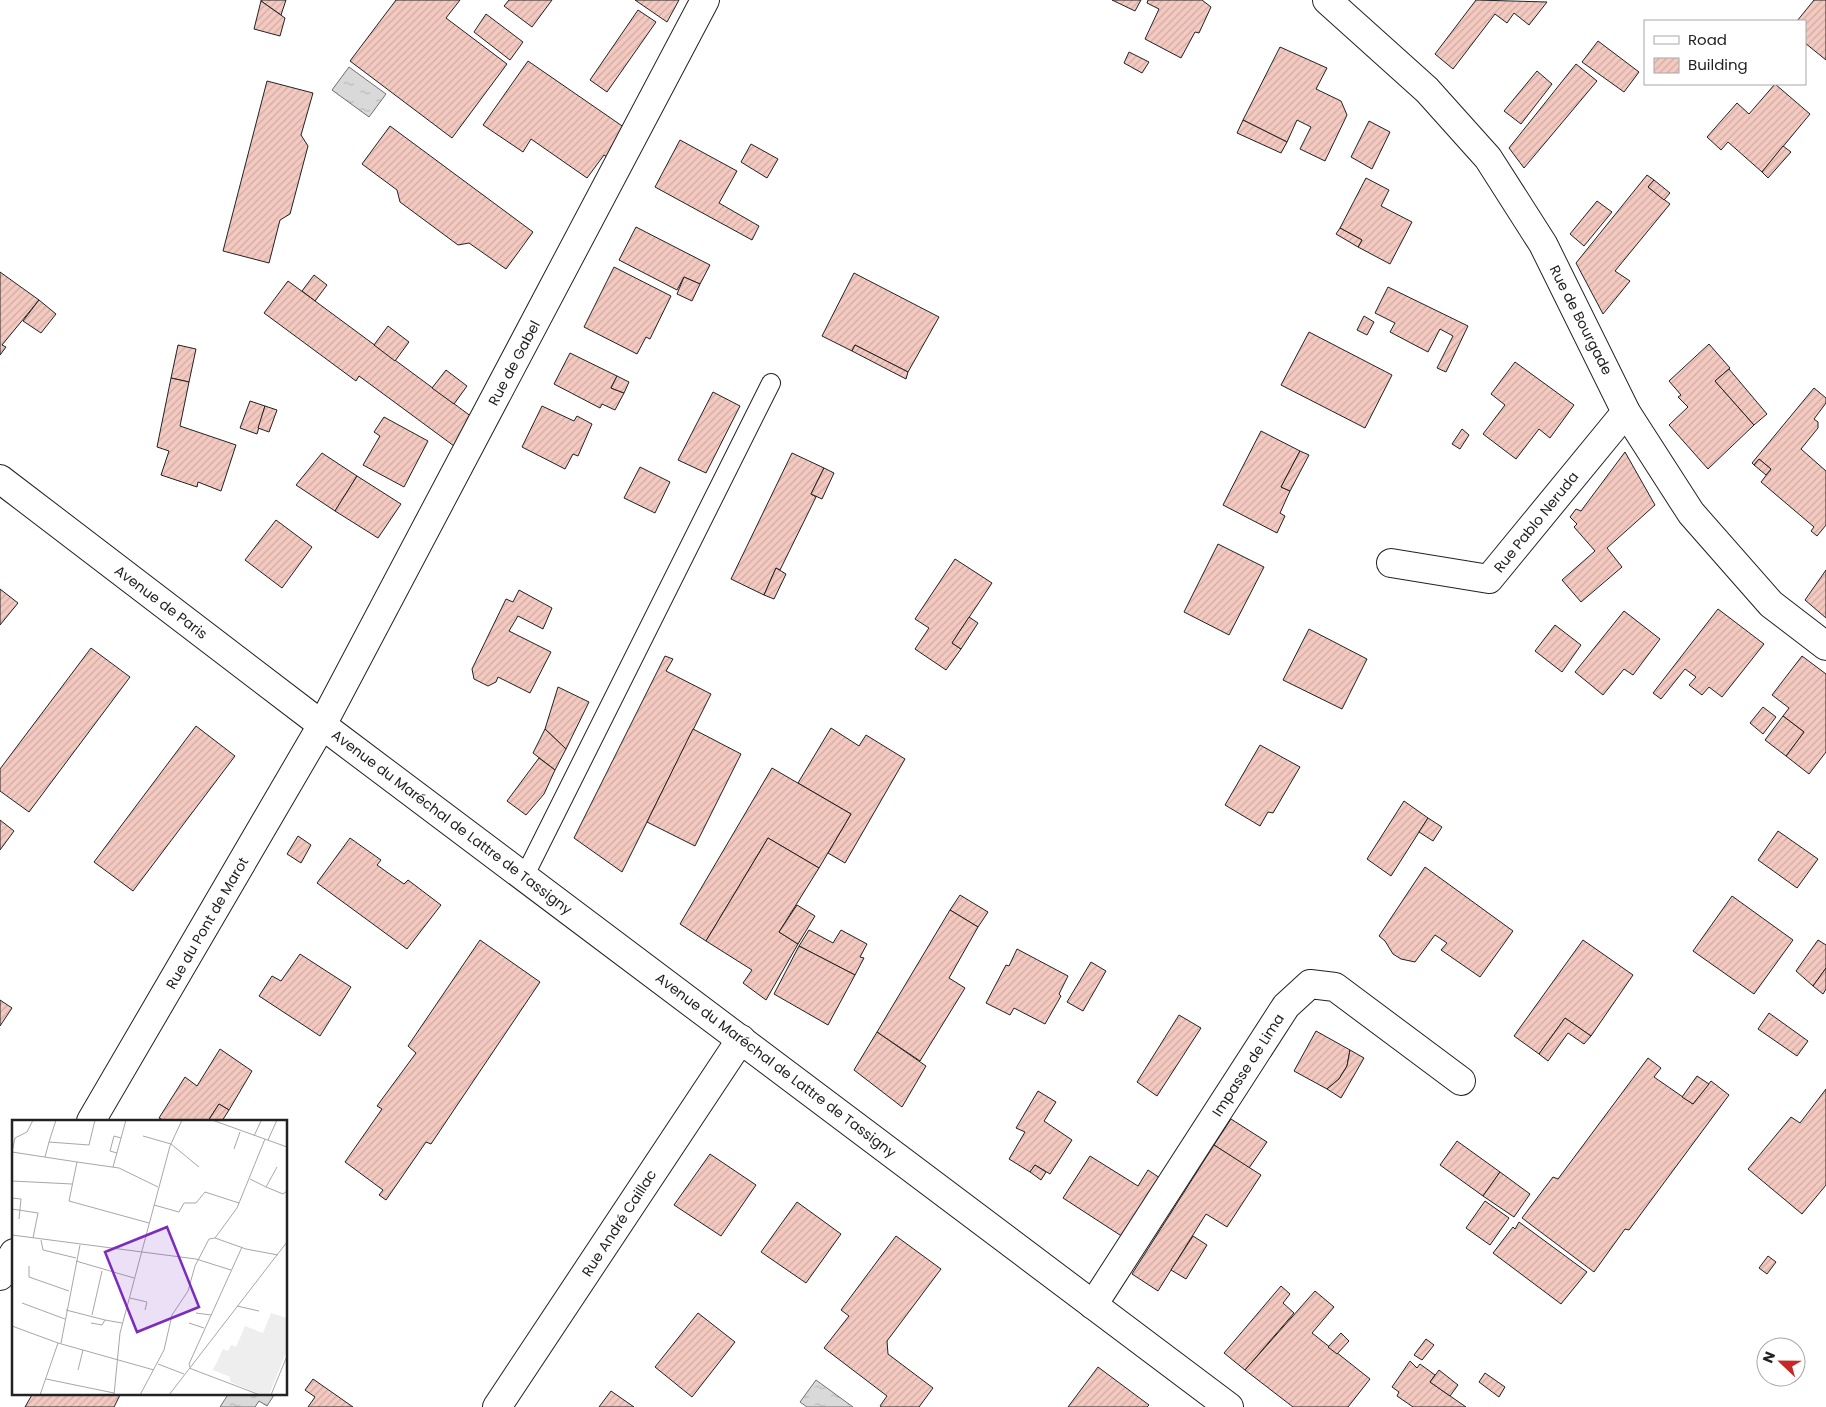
<svg xmlns="http://www.w3.org/2000/svg" width="1826" height="1407" font-family="Poppins,sans-serif">
<style>
.water{fill:url(#water-ripples);stroke:#6f6f6f}
.building{fill:url(#building-hatch);stroke:#222}
.lines{fill:none;stroke-linecap:round;stroke-linejoin:round}
.service-casing{stroke:#222;stroke-width:20}
.minor-casing{stroke:#222;stroke-width:30}
.secondary-casing{stroke:#222;stroke-width:30}
.service{stroke:#fff;stroke-width:18}
.minor{stroke:#fff;stroke-width:28}
.secondary{stroke:#fff;stroke-width:28}
.labels{text-anchor:middle;dominant-baseline:central;stroke-width:4;stroke-linejoin:round;paint-order:stroke}
.street-label{font-size:14px;fill:#222;stroke:#fff}
.inset-road{fill:none;stroke:#a7a7a7;stroke-width:1}
.view{fill:#7b2cbf;fill-opacity:0.15;stroke:#7b2cbf;stroke-width:2.5}
.inset-edge{fill:none;stroke:#222;stroke-width:2.5}
</style>
<defs>
<pattern id="water-ripples" width="26" height="14" patternUnits="userSpaceOnUse" patternTransform="scale(1.25)"><rect width="26" height="14" fill="#d9d9d9"/><path d="M2 4q2-2 4 0t4 0M15 11q2-2 4 0t4 0" fill="none" stroke="#bababa"/></pattern>
<pattern id="building-hatch" width="6" height="6" patternUnits="userSpaceOnUse" patternTransform="scale(1.25)"><rect width="6" height="6" fill="#f3c9c0"/><path d="M-1 1l2-2M0 6l6-6M5 7l2-2" fill="none" stroke="#d0aca5"/></pattern>
</defs>
<rect width="100%" height="100%" fill="#fff"/>
<g class="water">
<polygon points="349,67 386,94 369,117 332,90"/>
<polygon points="816,1380 853,1407 807,1407 800,1402"/>
<polygon points="229,1393 272,1393 274,1395 267,1406 259,1401 255,1407 220,1407"/>
</g>
<g class="building">
<polygon points="261,0 286,0 281,15 261,1"/>
<polygon points="396,0 460,0 446,18 507,64 452,138 350,61"/>
<polygon points="509,0 552,0 532,27 504,6"/>
<polygon points="635,0 679,0 667,22"/>
<polygon points="1112,0 1141,0 1135,11"/>
<polygon points="1148,0 1202,0 1211,7 1199,33 1195,32 1181,58 1145,39 1159,9 1147,3"/>
<polygon points="1476,0 1547,2 1529,25 1514,13 1507,23 1495,14 1453,69 1435,54"/>
<polygon points="1814,0 1826,0 1826,60 1805,43 1805,21 1797,21"/>
<polygon points="261,1 285,18 280,36 254,29"/>
<polygon points="638,10 656,22 607,92 590,80"/>
<polygon points="486,14 523,42 510,60 474,32"/>
<polygon points="1598,41 1639,72 1624,92 1582,62"/>
<polygon points="1280,47 1327,68 1316,89 1341,101 1347,115 1325,161 1300,149 1311,127 1297,120 1287,142 1243,120"/>
<polygon points="1129,52 1149,62 1142,73 1124,63"/>
<polygon points="528,61 628,130 607,157 604,155 587,178 531,139 523,152 483,125"/>
<polygon points="1576,64 1597,81 1524,168 1509,148"/>
<polygon points="1537,71 1552,84 1521,124 1504,111"/>
<polygon points="267,81 313,93 301,135 308,146 290,214 280,220 269,263 223,251"/>
<polygon points="1775,84 1810,114 1762,172 1728,142 1721,150 1707,137 1737,103 1749,114"/>
<polygon points="1243,120 1287,142 1281,153 1237,133"/>
<polygon points="1369,121 1390,132 1372,169 1351,157"/>
<polygon points="390,126 533,232 506,269 469,243 458,245 400,202 397,190 362,164"/>
<polygon points="680,140 737,171 719,203 759,226 752,240 655,187"/>
<polygon points="751,144 778,159 767,178 741,162"/>
<polygon points="1783,146 1791,152 1768,178 1762,172"/>
<polygon points="1647,175 1654,180 1648,187 1670,204 1615,271 1630,281 1603,314 1576,263"/>
<polygon points="1366,178 1389,190 1381,206 1412,222 1390,264 1358,247 1362,240 1340,228"/>
<polygon points="1654,180 1670,193 1664,200 1648,187"/>
<polygon points="1597,201 1612,212 1584,246 1570,234"/>
<polygon points="636,227 710,265 700,284 684,277 677,290 619,260"/>
<polygon points="1340,228 1362,240 1358,247 1336,234"/>
<polygon points="614,267 671,296 650,339 646,337 637,354 584,327"/>
<polygon points="0,272 39,300 2,345 6,347 0,355"/>
<polygon points="854,273 939,317 908,372 855,345 852,351 822,336"/>
<polygon points="314,275 327,285 315,301 302,291"/>
<polygon points="684,277 700,284 692,301 677,294"/>
<polygon points="288,281 472,417 454,446 359,376 356,381 264,313"/>
<polygon points="1388,287 1468,326 1446,372 1437,368 1453,336 1440,329 1428,352 1390,332 1395,323 1375,313"/>
<polygon points="39,300 56,314 41,333 23,321"/>
<polygon points="1364,316 1374,322 1367,335 1357,330"/>
<polygon points="388,326 409,342 395,361 374,345"/>
<polygon points="1309,332 1392,375 1365,428 1281,385"/>
<polygon points="1709,344 1730,368 1715,381 1754,425 1708,469 1669,425 1688,407 1678,397 1681,395 1669,381"/>
<polygon points="178,345 196,349 189,382 171,378"/>
<polygon points="855,345 908,372 906,379 852,351"/>
<polygon points="570,353 617,376 611,388 624,393 615,410 602,404 600,408 554,384"/>
<polygon points="1515,362 1574,405 1550,438 1539,429 1516,459 1483,434 1505,405 1491,394"/>
<polygon points="1729,369 1767,414 1754,425 1715,381"/>
<polygon points="446,370 467,386 454,404 432,388"/>
<polygon points="617,376 629,382 624,393 611,388"/>
<polygon points="171,378 189,382 180,426 236,445 221,491 198,482 197,487 161,475 169,451 157,447"/>
<polygon points="1814,388 1826,398 1826,403 1814,419 1818,422 1818,428 1801,449 1826,471 1826,525 1817,536 1811,531 1814,527 1761,482 1771,469 1759,459 1754,465 1752,463"/>
<polygon points="713,392 740,406 706,473 678,460"/>
<polygon points="250,401 265,406 257,434 240,428"/>
<polygon points="265,406 277,410 269,432 258,428"/>
<polygon points="542,406 574,421 577,416 592,424 578,456 573,454 565,469 522,447"/>
<polygon points="384,417 428,441 404,487 363,465 380,436 374,432"/>
<polygon points="1462,429 1469,435 1460,449 1452,444"/>
<polygon points="1261,431 1300,451 1281,487 1290,491 1280,513 1285,516 1277,533 1223,505"/>
<polygon points="1300,451 1309,455 1290,491 1281,487"/>
<polygon points="1625,452 1655,505 1607,548 1622,567 1581,602 1562,580 1595,551 1574,527 1577,524 1570,517 1576,509 1581,511"/>
<polygon points="322,453 357,476 335,511 296,485"/>
<polygon points="792,453 824,468 811,494 816,497 780,570 776,568 764,595 731,579"/>
<polygon points="1759,459 1771,469 1766,475 1754,465"/>
<polygon points="640,467 670,482 655,513 624,498"/>
<polygon points="824,468 834,473 822,499 811,494"/>
<polygon points="357,476 401,504 378,538 335,511"/>
<polygon points="276,520 312,547 282,588 245,560"/>
<polygon points="1218,544 1264,567 1229,635 1184,612"/>
<polygon points="955,559 992,583 952,643 961,649 946,670 915,649 929,628 915,619"/>
<polygon points="776,568 786,574 774,599 764,595"/>
<polygon points="1826,570 1826,618 1805,600"/>
<polygon points="0,589 18,603 0,625"/>
<polygon points="519,590 552,608 543,629 518,616 509,631 551,652 530,693 498,677 496,682 488,686 474,679 472,669 506,599 513,602"/>
<polygon points="1718,609 1764,644 1722,697 1709,687 1702,695 1689,685 1696,677 1685,669 1661,699 1653,693"/>
<polygon points="1624,611 1660,639 1633,675 1624,669 1603,695 1575,672"/>
<polygon points="969,617 978,623 961,649 952,643"/>
<polygon points="1555,625 1581,645 1562,672 1535,651"/>
<polygon points="1309,629 1367,659 1342,709 1283,680"/>
<polygon points="91,648 130,677 29,812 0,791 0,769"/>
<polygon points="665,656 673,659 666,671 711,694 622,872 574,838"/>
<polygon points="1802,656 1826,674 1826,752 1809,774 1786,756 1804,732 1783,716 1789,708 1772,695"/>
<polygon points="558,687 589,702 566,749 545,729"/>
<polygon points="1763,707 1776,717 1763,734 1750,723"/>
<polygon points="1783,716 1804,732 1786,756 1765,740"/>
<polygon points="196,726 235,756 133,891 94,862"/>
<polygon points="831,728 859,746 866,735 905,759 845,863 828,853 851,814 798,783"/>
<polygon points="545,729 566,749 555,770 533,753"/>
<polygon points="693,729 741,754 695,846 647,822"/>
<polygon points="1260,745 1300,767 1273,813 1268,812 1260,826 1225,805"/>
<polygon points="539,758 555,770 544,794 526,815 507,801"/>
<polygon points="772,768 851,814 819,868 768,838 706,941 680,924"/>
<polygon points="1404,801 1428,818 1391,876 1367,859"/>
<polygon points="1428,818 1442,827 1433,841 1419,832"/>
<polygon points="0,820 14,831 0,850"/>
<polygon points="1778,831 1818,859 1797,888 1758,860"/>
<polygon points="298,836 311,845 301,863 287,854"/>
<polygon points="350,838 381,860 377,865 391,875 404,884 408,880 441,905 407,949 317,883"/>
<polygon points="768,838 819,868 779,932 798,944 766,1000 743,983 752,970 706,941"/>
<polygon points="1425,867 1513,931 1480,977 1441,950 1447,943 1435,935 1415,962 1401,959 1393,954 1385,941 1379,936"/>
<polygon points="960,895 988,912 978,927 950,910"/>
<polygon points="1732,896 1793,940 1754,994 1693,951"/>
<polygon points="797,905 815,916 798,944 779,932"/>
<polygon points="950,910 978,927 949,978 965,988 920,1061 877,1032"/>
<polygon points="809,930 833,943 841,930 867,944 860,957 864,958 855,975 799,946"/>
<polygon points="480,940 540,982 431,1144 426,1142 386,1200 379,1195 383,1190 345,1162 382,1109 377,1106 416,1053 408,1046"/>
<polygon points="1583,940 1633,975 1591,1036 1565,1018 1539,1054 1514,1036"/>
<polygon points="1818,940 1826,945 1826,968 1813,986 1796,971"/>
<polygon points="799,946 855,975 828,1025 774,994"/>
<polygon points="1017,949 1068,976 1059,994 1061,996 1045,1024 1014,1008 1010,1015 986,1003 1006,965 1009,966"/>
<polygon points="300,954 351,987 320,1036 259,996 272,976 281,981"/>
<polygon points="1091,962 1106,971 1083,1011 1067,1002"/>
<polygon points="1826,968 1826,989 1823,994 1813,986"/>
<polygon points="0,1000 12,1008 0,1026"/>
<polygon points="1769,1013 1808,1041 1797,1056 1758,1029"/>
<polygon points="1179,1015 1201,1028 1157,1096 1137,1082"/>
<polygon points="1565,1018 1591,1036 1584,1044 1568,1033 1548,1061 1539,1054"/>
<polygon points="1316,1031 1350,1050 1347,1066 1339,1079 1327,1089 1294,1071"/>
<polygon points="877,1032 926,1066 902,1107 854,1070"/>
<polygon points="220,1049 252,1071 229,1110 219,1104 208,1121 165,1121 159,1118 185,1077 197,1086"/>
<polygon points="1350,1050 1364,1058 1341,1098 1327,1089 1339,1079 1347,1066"/>
<polygon points="1648,1058 1661,1068 1654,1077 1693,1104 1711,1081 1729,1095 1629,1230 1625,1229 1594,1272 1522,1218 1553,1177 1558,1179"/>
<polygon points="1697,1076 1709,1084 1693,1104 1682,1097"/>
<polygon points="1826,1089 1826,1185 1802,1214 1748,1169 1791,1117 1800,1123"/>
<polygon points="1038,1091 1056,1102 1044,1121 1072,1140 1050,1174 1035,1165 1030,1172 1009,1159 1025,1132 1016,1128"/>
<polygon points="219,1104 229,1110 222,1121 208,1121"/>
<polygon points="1231,1119 1267,1142 1249,1168 1214,1145"/>
<polygon points="1457,1141 1500,1172 1483,1196 1440,1165"/>
<polygon points="1214,1145 1261,1175 1227,1227 1206,1214 1158,1291 1132,1274"/>
<polygon points="710,1154 756,1185 721,1236 674,1205"/>
<polygon points="1090,1156 1138,1186 1148,1170 1160,1178 1123,1237 1063,1198"/>
<polygon points="1035,1165 1046,1172 1041,1180 1030,1172"/>
<polygon points="1500,1172 1530,1194 1514,1217 1483,1196"/>
<polygon points="1485,1201 1509,1218 1490,1245 1466,1228"/>
<polygon points="797,1202 841,1234 806,1283 761,1252"/>
<polygon points="1519,1222 1587,1272 1561,1304 1493,1253 1513,1227 1515,1229"/>
<polygon points="896,1236 941,1269 887,1341 888,1354 933,1388 919,1407 882,1407 880,1406 887,1396 824,1348 849,1316 841,1310"/>
<polygon points="1193,1236 1207,1245 1186,1279 1171,1270"/>
<polygon points="1768,1256 1776,1262 1767,1274 1759,1268"/>
<polygon points="1281,1286 1290,1294 1283,1303 1294,1313 1245,1370 1224,1353"/>
<polygon points="1315,1291 1334,1307 1312,1333 1370,1379 1348,1407 1293,1407 1245,1370"/>
<polygon points="698,1313 735,1342 692,1397 655,1367"/>
<polygon points="1341,1333 1349,1341 1337,1354 1328,1347"/>
<polygon points="1426,1339 1434,1345 1422,1360 1414,1355"/>
<polygon points="1410,1361 1417,1368 1420,1364 1435,1375 1430,1382 1466,1407 1413,1407 1397,1396 1399,1392 1392,1387"/>
<polygon points="1098,1367 1149,1405 1147,1407 1068,1407"/>
<polygon points="1439,1370 1458,1385 1450,1396 1430,1382"/>
<polygon points="1485,1373 1505,1387 1499,1397 1479,1382"/>
<polygon points="313,1379 353,1407 308,1407 315,1397 305,1390"/>
<polygon points="611,1391 634,1407 599,1407"/>
<polygon points="33,1393 117,1393 120,1395 114,1407 25,1407"/>
</g>
<g class="lines">
<g class="service-casing">
<polyline id="service" points="525,875 771,383"/>
</g>
<g class="minor-casing">
<g id="minor">
<polyline points="1327,0 1427,90 1488,158 1543,244 1626,412 1691,513 1771,604 1826,646"/>
<polyline points="1391,563 1489,579 1626,412"/>
<polyline points="91,1121 322,725 705,0"/>
<polyline points="0,1276 14,1253"/>
<polyline points="1093,1305 1286,1006 1310,984 1335,987 1461,1081"/>
<polyline points="497,1407 741,1039"/>
</g>
</g>
<g class="secondary-casing">
<polyline id="secondary" points="0,479 322,725 1229,1407"/>
</g>
<use href="#service" class="service"/>
<use href="#minor" class="minor"/>
<use href="#secondary" class="secondary"/>
</g>
<g class="labels">
<g class="street-label">
<text transform="translate(1581 320) rotate(63)">Rue de Bourgade</text>
<text transform="translate(514 363) rotate(-62)">Rue de Gabel</text>
<text transform="translate(1536 522) rotate(-51)">Rue Pablo Neruda</text>
<text transform="translate(161 602) rotate(37)">Avenue de Paris</text>
<text transform="translate(452 822) rotate(37)">Avenue du Maréchal de Lattre de Tassigny</text>
<text transform="translate(207 923) rotate(-60)">Rue du Pont de Marot</text>
<text transform="translate(776 1065) rotate(37)">Avenue du Maréchal de Lattre de Tassigny</text>
<text transform="translate(1248 1065) rotate(-57)">Impasse de Lima</text>
<text transform="translate(619 1223) rotate(-57)">Rue André Caillac</text>
</g>
</g>
<g transform="translate(12 1120)">
<rect width="275" height="275" fill="#fff"/>
<path d="M259,193L275,198V230L257,275H250L218,262V257L201,250L211,229L216,231L219,225L224,227L233,206L251,213Z" fill="#eee"/>
<path class="inset-road" d="M200,0L275,27M131,16L159,24L187,47M242,16L249,1M256,20L265,0M37,22L44,0M222,29L228,12M0,32L65,42L57,81L137,103M0,32L3,18L15,12L21,0M105,33L98,31L102,16L109,18M33,37L37,22L77,25L83,0M65,42L107,48L146,67M101,47L114,0M238,59L254,67L265,47M0,61L60,64M254,67L271,74L275,71M0,78L9,79L7,99M142,85L167,92L172,83H184L193,72L227,83M0,89L26,93L21,118M0,115L184,139L219,150M203,118L234,129L266,135M29,120L31,130L64,138M64,141L122,158M17,146V157L57,171M118,178L135,182L133,190M10,183L53,199M225,186L247,191M54,190L93,200M184,193L199,195M80,195L90,151M79,203L90,205L93,200L110,203M177,203L192,208M0,206L46,223L142,250M49,223L68,125M146,244L172,254M178,247L177,244L230,127M177,248L248,275M66,250L71,230M34,259L102,273M28,275L46,223M102,275L108,213L158,26L170,0M128,275L152,230L160,195L176,171L183,146L197,119L203,118L225,88L253,19M157,275L275,122M259,275L275,236"/>
<path class="view" d="M155,107L187,187L125,212L93,132Z"/>
<rect width="275" height="275" class="inset-edge"/>
</g>
<rect x="1644" y="20" width="162" height="65" fill="#ffffff" stroke="#a7a7a7"/>
<rect x="1654" y="36" width="25" height="8" fill="#ffffff" stroke="#a7a7a7"/>
<text x="1688" y="45" font-size="15" fill="#222222">Road</text>
<rect x="1654" y="58" width="25" height="15" fill="url(#building-hatch)" stroke="#a7a7a7"/>
<text x="1688" y="70" font-size="15" fill="#222222">Building</text>
<g transform="translate(1781 1362) rotate(292)"><circle r="24" fill="#ffffff" stroke="#a7a7a7"/>
<path d="M0-4L9 19L0 12L-9 19Z" fill="#c62828"/>
<text y="-8" font-size="14" font-weight="bold" text-anchor="middle" fill="#222222">N</text>
</g>
</svg>
